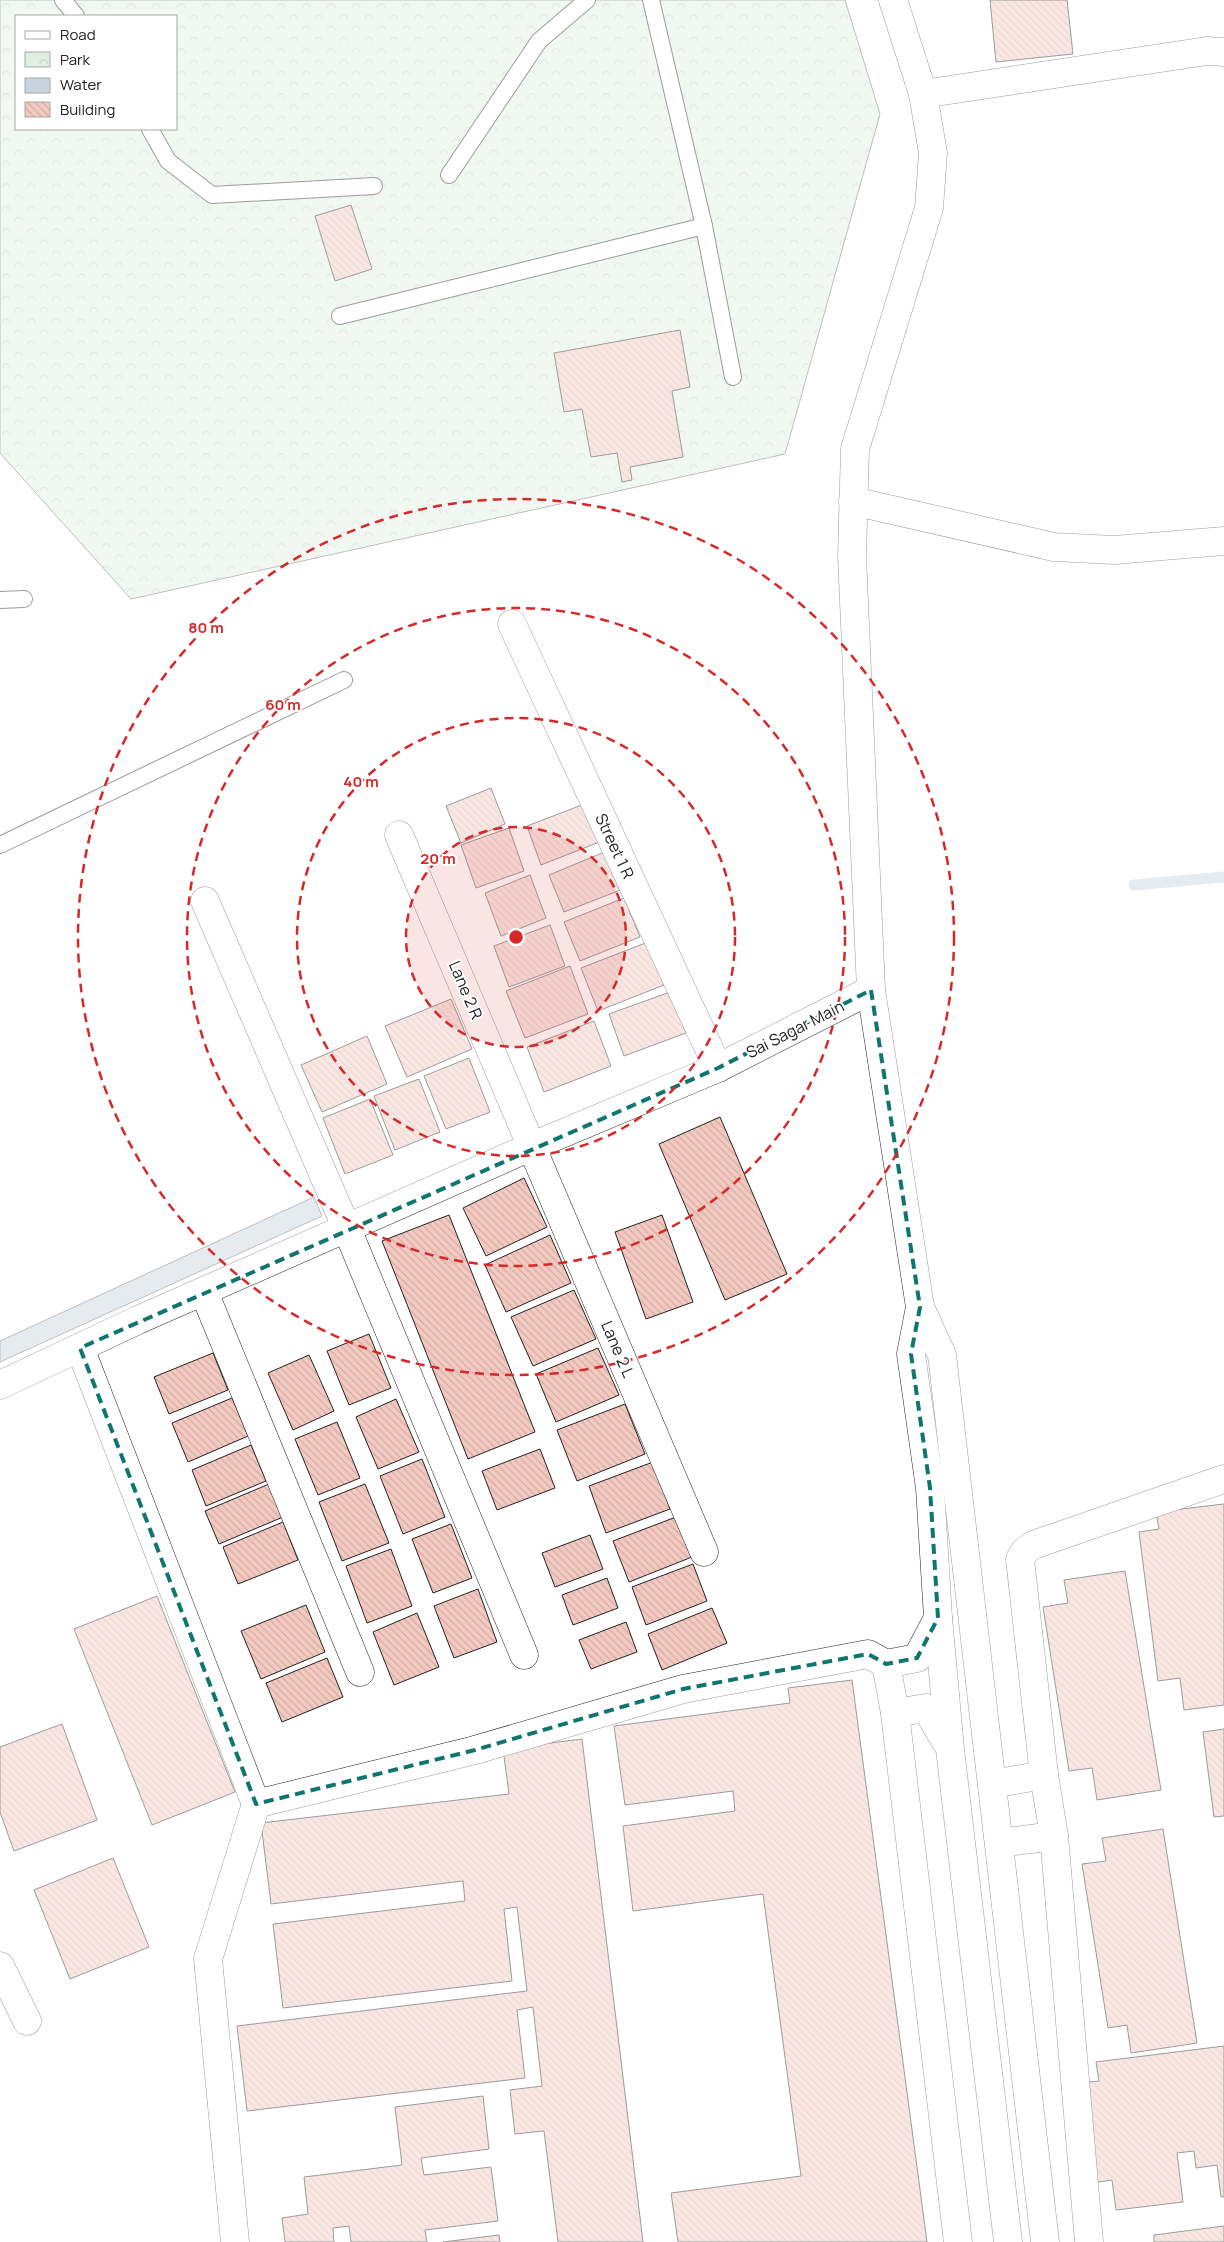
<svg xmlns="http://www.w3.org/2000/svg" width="1224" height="2242" font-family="Manrope,sans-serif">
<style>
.park{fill:url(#park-crowns);stroke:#6f6f6f;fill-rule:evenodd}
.water{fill:#c7d3dd;stroke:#6f6f6f}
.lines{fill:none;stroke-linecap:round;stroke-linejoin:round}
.stream{stroke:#c7d3dd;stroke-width:11}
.building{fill:url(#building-back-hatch);stroke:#222}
.service-casing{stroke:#222;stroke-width:18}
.minor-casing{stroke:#222;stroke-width:29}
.service{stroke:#fff;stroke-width:16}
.minor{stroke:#fff;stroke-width:28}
.marked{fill:none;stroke:#0f766e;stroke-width:4;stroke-dasharray:10 6;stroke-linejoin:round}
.ring{fill:none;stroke:#d62828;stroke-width:2.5;stroke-dasharray:9 6}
.labels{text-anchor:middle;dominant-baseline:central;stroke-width:4;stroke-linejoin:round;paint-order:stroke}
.street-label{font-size:16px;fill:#222;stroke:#fff}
.centre{fill:#d62828;stroke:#fff;stroke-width:2.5}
.ring-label{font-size:15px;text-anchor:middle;font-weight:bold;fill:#d62828;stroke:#fff;stroke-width:4;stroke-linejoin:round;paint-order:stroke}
</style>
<defs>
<pattern id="park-crowns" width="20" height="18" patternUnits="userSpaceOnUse" patternTransform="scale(1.25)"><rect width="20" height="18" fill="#e0efe3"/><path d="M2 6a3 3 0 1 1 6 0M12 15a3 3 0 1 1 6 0" fill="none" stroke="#c0cdc2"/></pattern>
<pattern id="building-back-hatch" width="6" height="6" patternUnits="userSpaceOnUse" patternTransform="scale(1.25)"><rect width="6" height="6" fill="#f3c9c0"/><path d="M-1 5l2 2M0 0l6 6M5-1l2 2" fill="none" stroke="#d0aca5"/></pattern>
</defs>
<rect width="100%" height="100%" fill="#fff"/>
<path class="park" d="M0,0H845L880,114L785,454L131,599L0,453ZM16,16H176V129H16Z"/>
<polygon class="water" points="314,1197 322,1216 0,1362 0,1341"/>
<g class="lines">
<polyline class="stream" points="1134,885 1224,877"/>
</g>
<g class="building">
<polygon points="990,0 1067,0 1073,54 996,62"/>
<polygon points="351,205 372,269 335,281 315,216"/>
<polygon points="680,330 690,387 672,391 683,457 630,467 632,480 622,482 617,453 591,457 582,409 564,412 554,353"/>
<polygon points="491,788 505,824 461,843 446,806"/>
<polygon points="587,803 602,841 541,865 527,826"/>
<polygon points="509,828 524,871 476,888 461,845"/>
<polygon points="607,851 623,889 564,912 549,875"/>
<polygon points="530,875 546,918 501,936 485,893"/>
<polygon points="624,898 640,937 580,961 564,922"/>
<polygon points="550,925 565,966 509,987 494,946"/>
<polygon points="648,942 664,985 598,1011 581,968"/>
<polygon points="570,966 588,1014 525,1038 506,991"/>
<polygon points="670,992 686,1033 624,1056 609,1014"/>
<polygon points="451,999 472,1049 407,1077 385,1026"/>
<polygon points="594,1021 611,1066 544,1092 527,1047"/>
<polygon points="367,1036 387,1084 322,1112 301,1065"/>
<polygon points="469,1058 490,1112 446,1129 424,1076"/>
<polygon points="419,1079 440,1132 395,1150 374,1096"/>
<polygon points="370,1099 393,1155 345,1174 323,1118"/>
<polygon points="720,1117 787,1274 725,1300 659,1144"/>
<polygon points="524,1178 547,1227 486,1256 463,1208"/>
<polygon points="449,1215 535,1432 468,1459 382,1241"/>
<polygon points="662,1215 693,1302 646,1319 615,1232"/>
<polygon points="550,1235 571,1283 506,1312 485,1265"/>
<polygon points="574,1290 596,1339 533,1366 511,1317"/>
<polygon points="369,1334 391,1388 349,1405 327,1351"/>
<polygon points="598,1348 619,1395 556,1422 536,1374"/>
<polygon points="213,1353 228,1390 169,1414 154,1377"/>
<polygon points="309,1355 334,1411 293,1430 268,1373"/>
<polygon points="232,1398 248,1436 188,1462 172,1423"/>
<polygon points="396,1399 419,1452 378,1469 356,1417"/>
<polygon points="625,1404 645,1454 577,1481 557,1430"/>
<polygon points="337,1422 360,1478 318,1495 295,1439"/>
<polygon points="251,1445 266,1481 206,1506 192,1470"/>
<polygon points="540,1449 555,1488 497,1510 482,1471"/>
<polygon points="422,1459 445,1517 403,1534 380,1476"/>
<polygon points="653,1462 670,1509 606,1533 589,1486"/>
<polygon points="269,1484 283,1517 219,1544 205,1511"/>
<polygon points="365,1484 389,1543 342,1561 319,1502"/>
<polygon points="1224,1504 1224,1705 1184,1710 1180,1678 1158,1681 1139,1532 1159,1529 1156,1512"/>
<polygon points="676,1517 692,1557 629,1582 613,1541"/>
<polygon points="283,1522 298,1560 238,1584 223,1547"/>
<polygon points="451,1524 472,1578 433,1593 412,1539"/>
<polygon points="590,1535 603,1569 555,1587 542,1553"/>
<polygon points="391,1549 412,1606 367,1623 346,1566"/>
<polygon points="693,1564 707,1601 646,1625 632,1587"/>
<polygon points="1125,1571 1161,1790 1097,1800 1092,1768 1069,1771 1043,1607 1068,1603 1064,1580"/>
<polygon points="607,1578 618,1608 573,1625 562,1595"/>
<polygon points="478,1589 497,1642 454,1658 434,1606"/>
<polygon points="157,1596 235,1792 152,1825 74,1629"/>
<polygon points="306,1605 325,1652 261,1679 241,1631"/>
<polygon points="712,1608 727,1643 662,1670 648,1634"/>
<polygon points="417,1613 439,1667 394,1685 373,1632"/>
<polygon points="626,1622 637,1652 591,1669 579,1640"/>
<polygon points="327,1658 343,1697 282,1722 266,1683"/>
<polygon points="852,1680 927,2242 678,2242 671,2193 801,2176 763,1894 633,1911 623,1826 735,1811 733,1791 625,1805 614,1726 790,1703 788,1688"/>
<polygon points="62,1724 97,1820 14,1851 0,1812 0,1747"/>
<polygon points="1224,1729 1224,1816 1214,1817 1203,1732"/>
<polygon points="582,1739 643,2242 558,2242 544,2131 515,2134 510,2090 542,2086 533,2007 517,2010 525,2078 247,2111 237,2026 527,1991 517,1907 504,1909 512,1981 283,2008 273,1924 465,1901 463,1881 271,1904 261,1823 509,1794 503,1749"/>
<polygon points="1163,1829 1197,2043 1131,2053 1127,2025 1108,2028 1082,1864 1106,1861 1102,1838"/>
<polygon points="113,1858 149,1947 70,1979 34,1890"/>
<polygon points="1224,2046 1224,2197 1221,2197 1217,2165 1196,2168 1194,2151 1177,2153 1183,2202 1116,2210 1112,2180 1092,2183 1079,2083 1099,2081 1096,2062"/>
<polygon points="483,2096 489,2149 421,2158 424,2175 491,2167 498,2221 425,2230 427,2242 351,2242 349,2226 333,2228 334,2242 285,2242 282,2218 308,2214 304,2177 402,2165 395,2107"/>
<polygon points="1224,2226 1224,2242 1154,2242 1154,2235"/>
<polygon points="499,2235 500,2242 443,2242"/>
</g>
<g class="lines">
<g class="service-casing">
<g id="service">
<polyline points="63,0 76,16"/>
<polyline points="651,0 704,226"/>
<polyline points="150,129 168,161 212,195 374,186"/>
<polyline points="449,175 539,41 587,0"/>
<polyline points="340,316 704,226 733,377"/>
<polyline points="0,600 24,599"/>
<polyline points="0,845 344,680"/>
</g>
</g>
<g class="minor-casing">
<g id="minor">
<polyline points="893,0 923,94 933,153 929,208 855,449 852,556 871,990 920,1307 942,1355 1045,2242"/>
<polyline points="923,94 1207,51 1224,52"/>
<polyline points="853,501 1054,547 1114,550 1224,541"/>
<polyline points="512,624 718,1068"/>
<polyline points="399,835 704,1552"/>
<polyline points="205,901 347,1229 524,1655"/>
<polyline points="204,1292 360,1672"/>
<polyline points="920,1307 911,1354 930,1488 938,1618 950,1749 1008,2242"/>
<polyline points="80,1348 256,1804"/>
<polyline points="0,1385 138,1320 533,1146 718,1068 871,990"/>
<polyline points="886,1664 917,1658 938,1618"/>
<polyline points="895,1713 926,1708 946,1742"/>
<polyline points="992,1784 1044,1775"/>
<polyline points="999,1843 1054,1836"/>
<polyline points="0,1966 27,2021"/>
<polyline points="235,2242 208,1959 256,1804 475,1750 683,1689 868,1654 886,1664 895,1713 958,2242"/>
<polyline points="1089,2242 1054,1836 1044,1775 1020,1559 1025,1551 1033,1545 1224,1479"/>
</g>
</g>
<use href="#service" class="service"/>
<use href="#minor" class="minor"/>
</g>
<path d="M0 0H1224V2242H0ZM871,990L920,1307L911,1354L930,1488L938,1618L917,1658L886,1664L868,1654L683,1689L475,1750L256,1804L80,1348L718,1068Z" fill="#fff" fill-opacity=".55" fill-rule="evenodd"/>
<path class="marked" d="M871,990L920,1307L911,1354L930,1488L938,1618L917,1658L886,1664L868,1654L683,1689L475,1750L256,1804L80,1348L718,1068Z"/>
<circle cx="516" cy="937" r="110" fill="#d62828" fill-opacity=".12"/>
<g class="ring">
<circle cx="516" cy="937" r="110"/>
<circle cx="516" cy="937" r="219"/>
<circle cx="516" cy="937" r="329"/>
<circle cx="516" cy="937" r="438"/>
</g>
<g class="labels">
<g class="street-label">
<text transform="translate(615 846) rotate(65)">Street 1 R</text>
<text transform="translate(466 990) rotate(67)">Lane 2 R</text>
<text transform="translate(795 1029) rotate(-27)">Sai Sagar Main</text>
<text transform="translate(618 1349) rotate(67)">Lane 2 L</text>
</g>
</g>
<circle cx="516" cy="937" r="8" class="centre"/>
<g class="ring-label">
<text x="206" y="633">80 m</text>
<text x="283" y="710">60 m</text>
<text x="361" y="787">40 m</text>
<text x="438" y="864">20 m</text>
</g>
<rect x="15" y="15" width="162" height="115" fill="#ffffff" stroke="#a7a7a7"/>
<rect x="25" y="31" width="25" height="8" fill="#ffffff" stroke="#a7a7a7"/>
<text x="60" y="40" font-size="15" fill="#222222">Road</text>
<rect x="25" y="52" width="25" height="15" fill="url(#park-crowns)" stroke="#a7a7a7"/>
<text x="60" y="65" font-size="15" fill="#222222">Park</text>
<rect x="25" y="78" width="25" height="15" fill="#c7d3dd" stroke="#a7a7a7"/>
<text x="60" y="90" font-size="15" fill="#222222">Water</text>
<rect x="25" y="102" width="25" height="15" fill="url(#building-back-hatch)" stroke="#a7a7a7"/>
<text x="60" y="115" font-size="15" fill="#222222">Building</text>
</svg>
